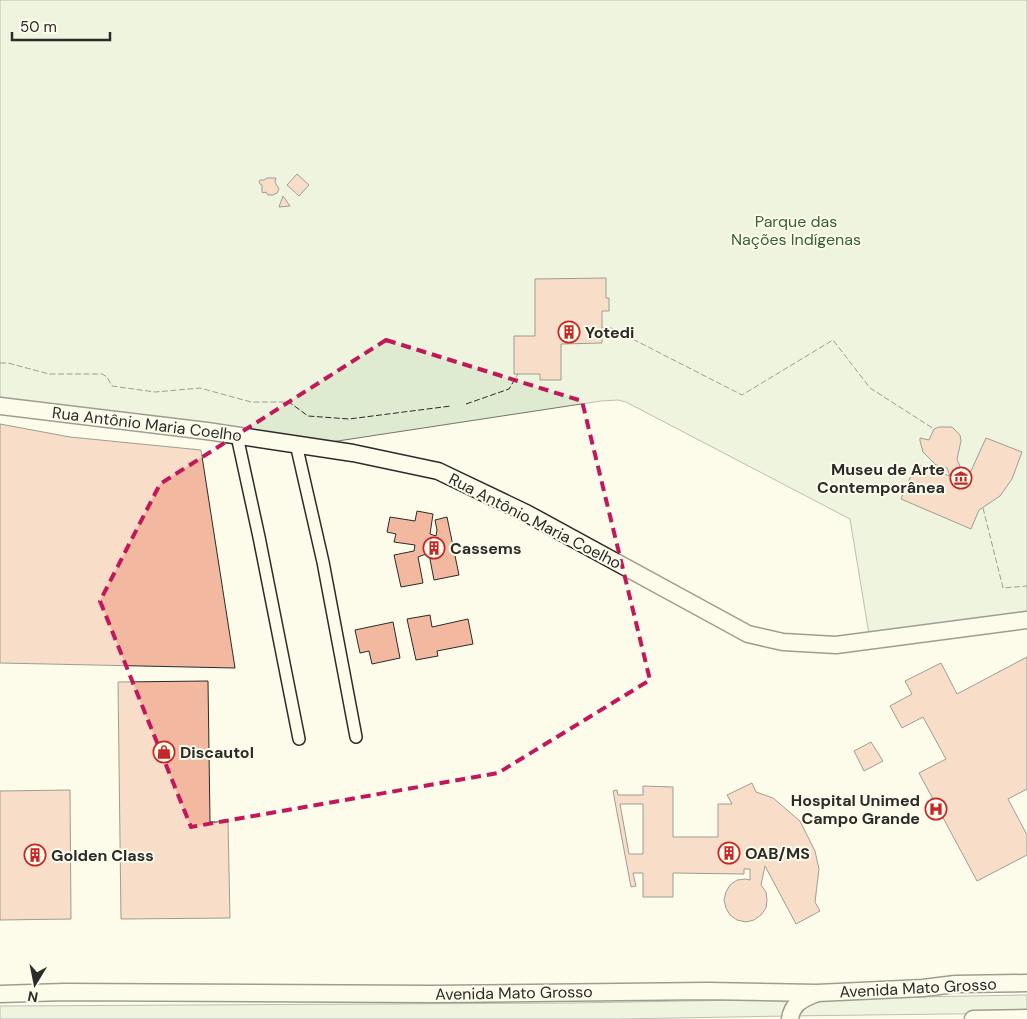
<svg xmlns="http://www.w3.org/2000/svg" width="1027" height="1019" font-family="'DM Sans',sans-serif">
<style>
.green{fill:#deebd1;stroke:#74746e}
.building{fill:#f2b8a0;stroke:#2b2b2b;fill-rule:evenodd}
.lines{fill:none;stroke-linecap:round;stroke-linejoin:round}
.street-casing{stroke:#2b2b2b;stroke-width:14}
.secondary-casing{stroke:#2b2b2b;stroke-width:19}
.street{stroke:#fdfbea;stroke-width:11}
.secondary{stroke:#fdfbea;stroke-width:16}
.fence{stroke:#2b2b2b;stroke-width:1;stroke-dasharray:6 2.5;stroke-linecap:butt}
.marked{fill:none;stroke:#c2185b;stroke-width:4;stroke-dasharray:10 6;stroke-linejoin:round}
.labels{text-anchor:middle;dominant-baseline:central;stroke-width:4;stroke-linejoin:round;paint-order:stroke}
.park-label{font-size:16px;fill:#34623c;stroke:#fdfbea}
.poi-label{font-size:16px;font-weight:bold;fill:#2b2b2b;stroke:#fdfbea;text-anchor:start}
.street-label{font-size:16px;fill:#2b2b2b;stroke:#fdfbea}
</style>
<rect width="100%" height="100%" fill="#fdfbea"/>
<g class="green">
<polygon points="0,0 1027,0 1027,613 872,633 869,632 868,628 850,519 626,402 618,400 601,401 331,442 0,399"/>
<polygon points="1027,995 1027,1013 787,1016 620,1019 0,1019 0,1006 571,1003"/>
</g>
<g class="building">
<polygon points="297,174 309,185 299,196 287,185"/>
<polygon points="267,178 276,178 275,182 279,189 277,193 273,195 268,195 266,192 263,193 262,192 262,185 260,184 259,182 260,180 264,180"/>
<polygon points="283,196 290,206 279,207"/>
<polygon points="606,278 606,298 609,298 609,311 602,311 602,343 561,344 561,380 540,380 540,374 514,374 514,336 535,336 535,279"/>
<polygon points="0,424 70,437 201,450 235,668 0,663"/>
<polygon points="939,427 952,427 960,435 961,441 957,459 963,474 971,471 986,438 1022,452 1012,479 1000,496 979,510 971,529 901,499 916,464 950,476 947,468 936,465 923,452 920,441 920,438 929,440 934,429"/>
<polygon points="417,511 433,514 430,534 436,536 437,530 435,520 447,517 459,575 434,580 429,554 423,555 418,557 423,583 401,587 394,555 414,551 415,545 394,542 396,534 387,532 390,517 415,521"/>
<polygon points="430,615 432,627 468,619 473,644 437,651 438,656 416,660 407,619"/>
<polygon points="393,622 400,658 372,664 369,651 360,653 355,630"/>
<polygon points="1027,657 1027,789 1008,799 1027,835 1027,855 977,881 919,773 946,759 923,717 902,728 890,706 912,694 905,681 941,663 957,694"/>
<polygon points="208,681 210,822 228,822 230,918 121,919 118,682"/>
<polygon points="871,742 883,761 864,771 854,751"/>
<path d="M752,783L756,792L773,798L800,821L815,851L819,869L815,902L820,911L796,924L765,866L761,885L766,892L767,900L766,908L761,915L754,920L746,922L737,920L730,915L726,908L724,900L726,892L730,885L737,880L745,879L750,880V869H744V874L673,873V897H643V873H633L636,886L631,887L613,791L617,790L618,795H643V786L673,787V837H718V804H732L727,795ZM620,804H643V854H629Z"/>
<polygon points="70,790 71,919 0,920 0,791"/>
</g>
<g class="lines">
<g class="street-casing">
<g id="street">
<polyline points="237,436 259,537 299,739"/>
<polyline points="296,444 323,562 356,737"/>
</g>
</g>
<g class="secondary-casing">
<g id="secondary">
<polyline points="0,406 207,431 353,453 438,471 526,513 748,634 783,642 836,645 1027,620"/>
<polyline points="0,994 64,992 431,994 708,991 817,993 923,988 955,984 1027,983"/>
<path d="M790,1019C792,1004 802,999 815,994"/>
<polyline points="973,1019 1027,1018"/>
</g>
</g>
<use href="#street" class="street"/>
<use href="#secondary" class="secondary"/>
<g class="fence">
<polyline points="602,328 609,327 742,395 833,340 870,388 934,429"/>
<polyline points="0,363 8,363 49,374 102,374 107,377 112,386 155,392 200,388 251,402 289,402 308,416 349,419 451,406"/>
<polyline points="466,404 509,389 518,374"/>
<polyline points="983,508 1003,588 1027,586"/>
</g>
</g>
<path d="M0 0H1027V1019H0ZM386,340L582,401L650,680L498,773L191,827L100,601L160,484Z" fill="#fdfbea" fill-opacity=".55" fill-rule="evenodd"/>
<path class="marked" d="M386,340L582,401L650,680L498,773L191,827L100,601L160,484Z"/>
<defs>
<g id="building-ring" transform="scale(1.125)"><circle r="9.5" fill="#fdfbea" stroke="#c62828" stroke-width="1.5"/><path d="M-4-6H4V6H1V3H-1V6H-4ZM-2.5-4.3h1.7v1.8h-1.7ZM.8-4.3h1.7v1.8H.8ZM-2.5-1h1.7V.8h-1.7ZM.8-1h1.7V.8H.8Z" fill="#c62828"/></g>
<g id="museum-ring" transform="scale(1.125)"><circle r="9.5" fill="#fdfbea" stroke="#c62828" stroke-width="1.5"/><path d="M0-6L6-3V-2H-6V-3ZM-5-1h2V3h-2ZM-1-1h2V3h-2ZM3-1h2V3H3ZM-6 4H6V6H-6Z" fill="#c62828"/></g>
<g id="shop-ring" transform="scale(1.125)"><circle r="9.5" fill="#fdfbea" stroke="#c62828" stroke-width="1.5"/><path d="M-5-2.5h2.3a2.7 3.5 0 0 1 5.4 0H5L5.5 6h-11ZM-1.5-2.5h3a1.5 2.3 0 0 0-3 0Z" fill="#c62828"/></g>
<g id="hospital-ring" transform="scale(1.125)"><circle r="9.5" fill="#fdfbea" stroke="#c62828" stroke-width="1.5"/><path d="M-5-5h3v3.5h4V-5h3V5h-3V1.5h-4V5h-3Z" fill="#c62828"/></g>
</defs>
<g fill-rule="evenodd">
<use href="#building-ring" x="569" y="332"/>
<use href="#museum-ring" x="961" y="478"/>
<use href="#building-ring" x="434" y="548"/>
<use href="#shop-ring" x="164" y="752"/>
<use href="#hospital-ring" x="936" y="809"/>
<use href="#building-ring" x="729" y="853"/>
<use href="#building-ring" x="35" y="855"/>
</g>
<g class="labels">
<g class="park-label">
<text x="796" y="221">Parque das<tspan x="796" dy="18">Nações Indígenas</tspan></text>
</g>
<g class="poi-label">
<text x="585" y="332">Yotedi</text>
<text x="945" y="469" text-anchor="end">Museu de Arte<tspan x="945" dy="18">Contemporânea</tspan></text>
<text x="450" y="548">Cassems</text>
<text x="180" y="752">Discautol</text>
<text x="920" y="800" text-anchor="end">Hospital Unimed<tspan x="920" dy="18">Campo Grande</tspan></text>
<text x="745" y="853">OAB/MS</text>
<text x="51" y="855">Golden Class</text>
</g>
<g class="street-label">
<text transform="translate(147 424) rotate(7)">Rua Antônio Maria Coelho</text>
<text transform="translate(535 521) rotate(27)">Rua Antônio Maria Coelho</text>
<text transform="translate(918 988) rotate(-3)">Avenida Mato Grosso</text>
<text transform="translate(514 993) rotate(-1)">Avenida Mato Grosso</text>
</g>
</g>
<g transform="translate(35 984) rotate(190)" stroke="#fdfbea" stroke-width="4" paint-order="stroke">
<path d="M0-4L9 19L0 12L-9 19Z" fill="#2b2b2b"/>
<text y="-8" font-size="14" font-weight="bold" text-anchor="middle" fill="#2b2b2b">N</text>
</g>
<path d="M12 32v8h98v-8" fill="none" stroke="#2b2b2b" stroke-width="2.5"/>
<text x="20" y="32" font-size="15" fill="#2b2b2b" stroke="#fdfbea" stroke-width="4" paint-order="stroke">50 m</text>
</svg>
